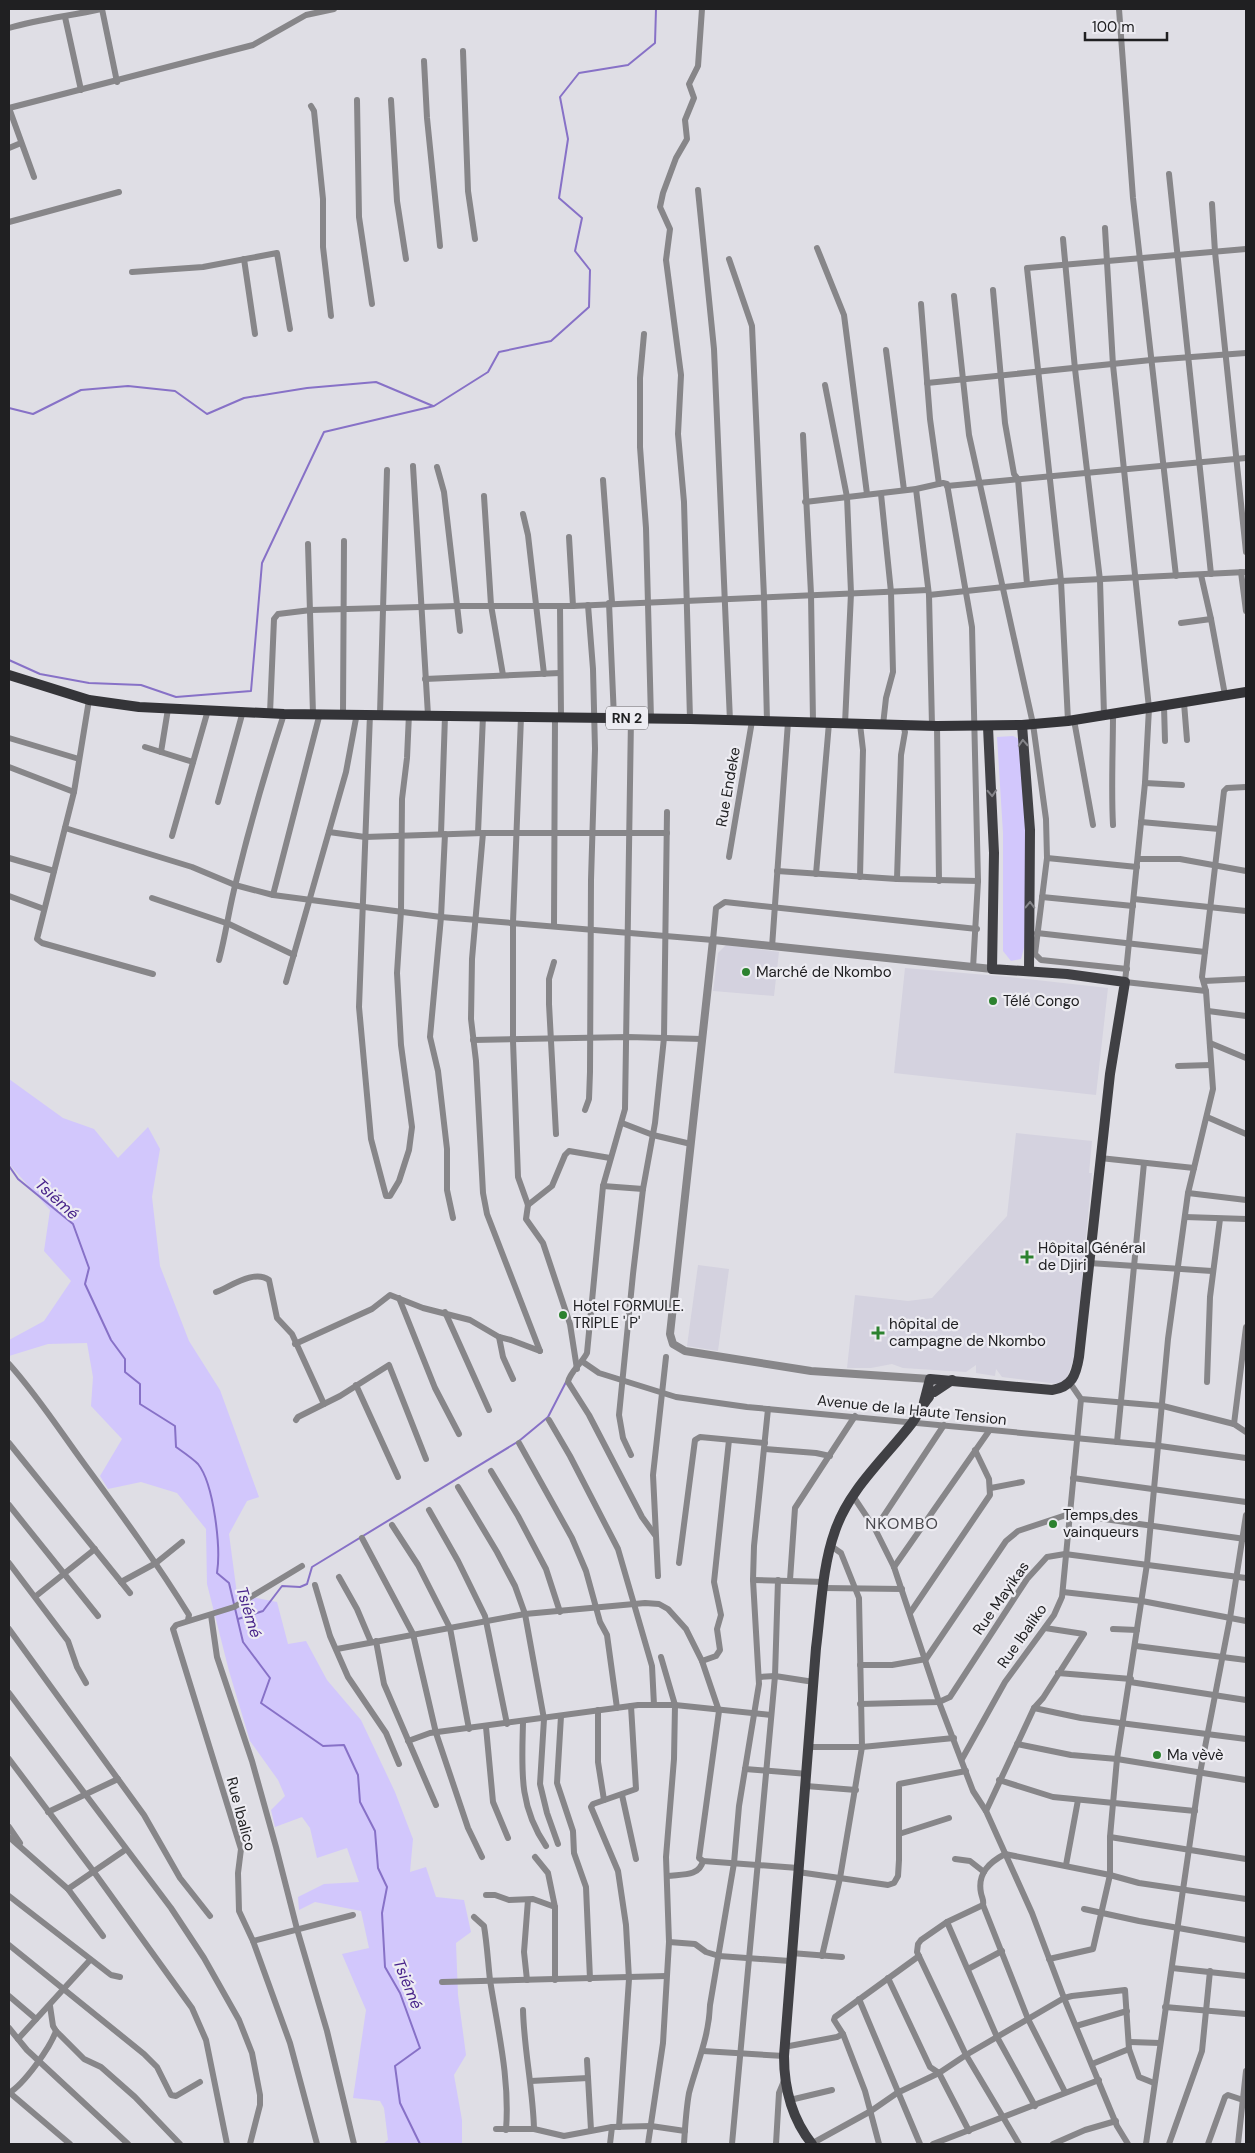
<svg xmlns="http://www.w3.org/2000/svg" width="1255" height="2153" font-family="'DM Sans',sans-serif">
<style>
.built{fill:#d4d2df}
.green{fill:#d2c7fc}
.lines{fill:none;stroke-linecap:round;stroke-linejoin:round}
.stream{stroke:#8771c7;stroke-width:2}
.minor{stroke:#878689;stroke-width:6}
.tertiary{stroke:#878689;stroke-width:8}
.primary{stroke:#404044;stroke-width:10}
.trunk{stroke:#343438;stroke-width:10}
.oneway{stroke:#85858a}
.poi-dot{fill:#2c822f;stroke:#edecf2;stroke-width:2}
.labels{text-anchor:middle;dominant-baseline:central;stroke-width:4.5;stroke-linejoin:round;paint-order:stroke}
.shield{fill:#edecf2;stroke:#5e5d60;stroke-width:1}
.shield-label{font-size:14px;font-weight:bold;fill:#202022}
.street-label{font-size:15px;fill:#202022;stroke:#edecf2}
.poi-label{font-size:15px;fill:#202022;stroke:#edecf2;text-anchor:start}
.water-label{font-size:16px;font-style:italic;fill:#48238a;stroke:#edecf2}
.neighbourhood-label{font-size:16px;letter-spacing:1px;fill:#48474d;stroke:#edecf2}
</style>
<rect width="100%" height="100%" fill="#dfdee5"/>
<g class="built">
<polygon points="726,945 779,952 774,996 713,991 718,953"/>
<polygon points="905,968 1010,977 1108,988 1096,1095 894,1073"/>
<polygon points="1016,1133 1092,1141 1089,1173 1092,1173 1091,1184 1075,1356 1066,1380 1058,1384 1002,1377 996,1369 995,1376 976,1373 976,1365 966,1372 903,1368 892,1364 871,1368 847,1368 855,1295 908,1301 932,1298 1007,1216"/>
<polygon points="698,1265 729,1269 718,1351 687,1346"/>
</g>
<g class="green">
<polygon points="1013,736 1019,739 1026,828 1025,944 1021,959 1011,961 1003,951 1003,833 997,737"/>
<polygon points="9,1079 63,1118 94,1129 118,1158 148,1127 160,1149 152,1197 160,1266 189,1341 220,1390 259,1497 247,1501 229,1534 237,1594 277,1602 288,1644 306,1641 327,1680 361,1720 395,1792 413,1839 410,1872 426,1867 436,1897 464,1900 471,1932 456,1943 458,1995 466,2055 454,2075 462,2120 462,2144 383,2144 388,2140 384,2108 380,2101 353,2098 366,2010 342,1954 369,1948 361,1911 315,1902 299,1910 298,1897 324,1884 359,1882 347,1848 317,1858 310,1828 302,1817 275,1827 271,1810 285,1796 278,1780 250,1741 229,1671 207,1584 206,1529 177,1493 141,1482 108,1489 100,1476 122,1439 91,1406 93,1377 87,1343 48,1344 9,1356 9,1340 44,1321 71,1281 44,1251 50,1210 9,1164"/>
</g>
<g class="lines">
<g class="stream">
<polyline points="9,408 33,414 81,390 128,386 175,391 207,414 244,398 307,388 376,382 433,406"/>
<polyline points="9,660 40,674 89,683 141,685 176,697 251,691 262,563 324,432 434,406 488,372 499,352 551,341 589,307 590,270 575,251 582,218 559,198 568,139 560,97 579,73 628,65 655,43 656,9"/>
<path d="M9,1166L18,1179L73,1224L89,1268L85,1284L111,1340L125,1359V1372L140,1384V1404L175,1426L176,1447C183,1452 192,1458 198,1464C214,1484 221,1548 217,1573L229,1583L243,1642L270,1678L261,1703L323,1746L344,1745L358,1775L360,1802L375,1831L378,1868L387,1887L382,1913L385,1967L400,1993L420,2048L395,2066L400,2103L420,2144"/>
<polyline points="238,1619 263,1611 282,1586 300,1587 307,1584 312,1567 519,1441 548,1417 566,1382"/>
</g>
<g class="minor">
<polyline points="102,9 117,82"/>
<polyline points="1119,9 1133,198 1176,576"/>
<polyline points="65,17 81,90"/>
<path d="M9,28C39,19 70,16 101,9"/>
<polyline points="463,51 468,191 475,239"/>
<polyline points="424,61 427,118 440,246"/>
<polyline points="357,100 359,217 372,304"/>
<polyline points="391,100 397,201 406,259"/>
<polyline points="311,106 314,111 323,199 323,247 331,316"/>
<polyline points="9,108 253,45 306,15 334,9"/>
<polyline points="9,108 34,177"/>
<polyline points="9,148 21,143"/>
<polyline points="1169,174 1211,574"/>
<polyline points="698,190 714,349 730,721"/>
<polyline points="1212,204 1215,252 1246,552"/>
<polyline points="9,222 119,192"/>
<polyline points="1105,228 1113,365 1149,708 1145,783 1125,982 1206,991"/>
<polyline points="1063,239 1075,369 1100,580 1104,715"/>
<polyline points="817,248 844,315 867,494"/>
<polyline points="244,259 255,334"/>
<polyline points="729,259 752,326 764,597 767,722"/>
<polyline points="132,272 203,267 277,253 290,329"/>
<polyline points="993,290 1005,423 1014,474 1018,479 1027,584"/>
<polyline points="954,296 969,435 1033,724 1046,819 1047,858 1035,954 1041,960 1127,969"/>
<polyline points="921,304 930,419 939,484"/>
<polyline points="644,334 640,378 640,447 646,528 651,719"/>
<polyline points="886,350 904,490"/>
<polyline points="927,383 1151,360 1246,353"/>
<polyline points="825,385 847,497 851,593 845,724"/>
<polyline points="803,435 811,594 813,722"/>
<polyline points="413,466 428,715"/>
<polyline points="437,467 444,492 460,631"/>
<polyline points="603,480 612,602"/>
<polyline points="947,486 1246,458"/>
<polyline points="916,489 929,595 932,726"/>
<polyline points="881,494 891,592 893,672 886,698 883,725"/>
<polyline points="484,496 491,605 503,675"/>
<polyline points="805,502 916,489 943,483 947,484 972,627 978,881 973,968"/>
<polyline points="523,514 528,535 544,674"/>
<polyline points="569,537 573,606"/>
<polyline points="308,544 313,714"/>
<polyline points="1241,572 1246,611"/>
<polyline points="1201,575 1211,619 1225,695"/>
<polyline points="929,595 1061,581 1246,572"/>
<polyline points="609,603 614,718"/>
<polyline points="560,606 561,717"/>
<polyline points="1181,623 1211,619"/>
<polyline points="425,679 560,673"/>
<polyline points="89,700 74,792 37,939 42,943 153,974"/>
<polyline points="1184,703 1187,740"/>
<polyline points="1164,706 1165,741"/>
<polyline points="270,713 274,619 278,614 311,610 457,606 573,606 928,590"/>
<polyline points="343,713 344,541"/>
<polyline points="370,714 359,1007 371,1139 386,1196 390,1196 399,1181 409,1150 412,1127 401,1045 397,973 401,911 402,799 407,758 409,714"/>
<polyline points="380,714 387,470"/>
<polyline points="521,717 513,922 513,1041 518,1177 528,1205 526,1219 543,1243 570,1324 577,1369"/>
<path d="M631,718L625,1109L603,1186L587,1353C582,1363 570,1372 568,1382L589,1415L642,1517L655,1535"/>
<polyline points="690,719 684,502 678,434 681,375 666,260 670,229 660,207 663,193 676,158 687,139 685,120 694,98 689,84 698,66 702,9"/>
<polyline points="1074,720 1093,825"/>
<polyline points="1068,721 1061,581 1027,268 1246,249"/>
<polyline points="860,724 863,750 860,877"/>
<polyline points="937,726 939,881"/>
<polyline points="9,738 79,759"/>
<polyline points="145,747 193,762"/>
<polyline points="161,752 168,709"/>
<polyline points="9,767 74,792"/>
<polyline points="1145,783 1182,785"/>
<polyline points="218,802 243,711"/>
<polyline points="1141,822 1219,829"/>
<path d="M1113,825C1111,788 1113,752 1113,714"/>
<polyline points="65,828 192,867 235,885 273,895 441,917 713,940 716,908 725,902 977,929"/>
<polyline points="329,832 365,837 483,833 667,833"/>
<polyline points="478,833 483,716"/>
<polyline points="483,833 472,959 471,1019 476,1061 483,1193 487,1214 540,1351"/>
<polyline points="441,834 445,716"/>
<polyline points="445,834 441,917 430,1037 438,1071 447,1149 447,1190 453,1218"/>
<polyline points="172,836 208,710"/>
<polyline points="729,857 752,721"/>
<polyline points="9,858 54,871"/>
<polyline points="1047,858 1137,867"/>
<polyline points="1138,859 1180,859 1246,871"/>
<polyline points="777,871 897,879 978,881"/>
<polyline points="816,874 829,723"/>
<polyline points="897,879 901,755 905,732 903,725"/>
<polyline points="273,895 320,713"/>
<polyline points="9,896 44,909"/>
<polyline points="1042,897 1133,906"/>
<polyline points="152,898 229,924 294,955"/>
<polyline points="1134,899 1246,911"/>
<polyline points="554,926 555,717"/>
<polyline points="1037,933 1205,952"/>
<polyline points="772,947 788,722"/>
<path d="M219,960C226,934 229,908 236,882C250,825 266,769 284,714"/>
<polyline points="554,962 549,979 549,1004 556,1134"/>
<polyline points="1204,981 1246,979"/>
<polyline points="286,982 346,772 357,713"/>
<polyline points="1208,1011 1246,1016"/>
<polyline points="473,1040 628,1037 702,1039"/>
<polyline points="1210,1043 1246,1058"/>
<polyline points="1178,1066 1211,1065"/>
<polyline points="585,1110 589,1099 590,1072 591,880 595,749 593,669 588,605"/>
<polyline points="1207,1117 1246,1134"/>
<polyline points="622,1123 653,1135 691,1144"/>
<polyline points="1100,1158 1194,1168"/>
<polyline points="603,1186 643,1189"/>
<polyline points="1188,1193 1246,1200"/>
<polyline points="528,1205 552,1186 565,1155 569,1151 610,1158"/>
<polyline points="1185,1217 1246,1219"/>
<polyline points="1089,1263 1212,1271"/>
<path d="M216,1292C230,1287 254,1269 269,1280L277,1318L292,1334L324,1404"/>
<polyline points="399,1298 435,1388 459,1434"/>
<polyline points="445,1312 489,1410"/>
<polyline points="499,1337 503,1357 513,1379"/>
<polyline points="295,1344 372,1309 390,1295 423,1308 470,1320 499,1337 511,1340 540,1351"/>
<polyline points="583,1362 599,1373 676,1397 747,1407 1160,1446 1246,1458"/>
<path d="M9,1364C37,1395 60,1431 85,1465C121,1514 157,1563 189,1615L188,1620"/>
<polyline points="1207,1382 1210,1297 1220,1219"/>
<polyline points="1070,1383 1081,1399 1163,1406 1234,1424 1246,1432"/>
<polyline points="356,1385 398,1477"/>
<polyline points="296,1420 298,1417 340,1396 389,1365 426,1459"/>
<polyline points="549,1420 570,1456 618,1549 652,1666 654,1705"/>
<polyline points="1234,1424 1246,1327"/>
<polyline points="1117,1442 1144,1163"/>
<polyline points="9,1443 130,1593"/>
<polyline points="519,1443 572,1538 586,1571 600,1622 607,1635 617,1708"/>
<polyline points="765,1449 816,1453 830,1456"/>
<polyline points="631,1455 623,1438 619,1415 633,1274 643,1189 655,1123 664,1038 667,812"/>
<polyline points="491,1471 518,1516 546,1569 560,1612"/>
<polyline points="1073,1478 1246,1502"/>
<polyline points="458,1487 497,1552 515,1586 525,1614 544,1719 540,1784 547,1813 558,1844"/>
<polyline points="991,1488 1022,1482"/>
<polyline points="853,1496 875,1529 894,1567 939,1702 973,1791 986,1811 1032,1913 1064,1998 1117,2126 1128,2144"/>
<polyline points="9,1505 98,1616"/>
<polyline points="429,1510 458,1561 485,1616 507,1724"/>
<polyline points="392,1525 418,1565 450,1628 469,1729"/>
<polyline points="875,1529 944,1425"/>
<polyline points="362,1538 413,1634 436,1733 468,1828 482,1857"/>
<polyline points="9,1563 68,1641 77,1667 86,1683"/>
<polyline points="679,1563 695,1440 700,1437 765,1443"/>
<polyline points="302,1566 234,1607 176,1625 173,1629 241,1849 238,1873 239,1911 253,1941 290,2043 317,2144"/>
<polyline points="894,1567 989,1431"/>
<polyline points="658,1576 653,1475 666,1357"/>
<polyline points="339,1577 357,1609 371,1642"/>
<polyline points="753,1580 825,1582"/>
<polyline points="790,1580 795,1508 855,1416"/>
<polyline points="121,1582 156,1563 182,1542"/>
<polyline points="315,1585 330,1636 348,1677 386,1733 399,1764"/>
<polyline points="824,1588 902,1589"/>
<polyline points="1063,1592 1142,1601 1246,1621"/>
<polyline points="36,1596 95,1549"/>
<polyline points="910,1613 990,1495 989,1479 975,1450"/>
<polyline points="211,1615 217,1657 252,1761 276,1847 297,1929 327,2031 354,2144"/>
<polyline points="9,1629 144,1815 180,1878 210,1916"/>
<polyline points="1113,1629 1137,1630"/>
<polyline points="376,1641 384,1684 436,1805"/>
<polyline points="1136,1646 1246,1660"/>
<polyline points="337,1649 525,1614 645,1603 659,1604 668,1609 686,1629 702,1661 719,1711 699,1858 703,1861 798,1868"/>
<polyline points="702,1661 716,1656 720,1650 717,1629 721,1615 714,1582 729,1440"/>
<polyline points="860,1665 892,1665 926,1659 1006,1541 1018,1531 1069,1514 1245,1539"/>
<polyline points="1058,1673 1131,1679"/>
<polyline points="759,1677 775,1676 814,1682"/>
<polyline points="1130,1682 1246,1700"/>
<polyline points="9,1693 171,1908 204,1958 239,2020 252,2053 260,2095 260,2105 250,2144"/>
<polyline points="860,1704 939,1702 950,1697 1027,1579 1047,1557 1065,1554 1246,1578"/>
<polyline points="1034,1708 1081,1718 1246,1739"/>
<polyline points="598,1710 598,1762 604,1800"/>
<polyline points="561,1716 557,1783 573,1831 574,1853 586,1887 590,1979"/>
<path d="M523,1722C522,1769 518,1805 546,1846"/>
<polyline points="486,1727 493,1802 508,1838"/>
<polyline points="408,1741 430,1733 638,1705 675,1705 771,1715"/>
<polyline points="1017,1744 1071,1755 1117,1759 1246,1780"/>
<polyline points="809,1747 862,1747 954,1738"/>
<polyline points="9,1759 94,1872 192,2008 206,2040 227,2144"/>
<polyline points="962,1759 1005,1682 1054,1615 1062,1597 1081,1399"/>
<polyline points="745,1769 808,1774"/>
<polyline points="999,1780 1053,1797 1195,1811"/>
<polyline points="806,1786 856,1790"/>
<polyline points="622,1795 636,1859"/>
<polyline points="986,1811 1034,1708 1043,1698 1084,1634 1045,1628"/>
<polyline points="48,1812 118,1779"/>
<polyline points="9,1827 20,1843"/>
<polyline points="899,1834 949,1818"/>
<polyline points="9,1837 68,1889 103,1936"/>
<polyline points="1110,1837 1246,1859"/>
<polyline points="535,1857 548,1873 555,1907 555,1980"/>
<polyline points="955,1859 970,1861 984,1872"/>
<polyline points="1066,1865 1078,1800"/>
<polyline points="798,1872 888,1885 894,1883 898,1876 899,1860 899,1784 966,1771"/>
<path d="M667,1876C682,1874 699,1877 703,1861"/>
<polyline points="68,1889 125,1850"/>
<polyline points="486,1895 495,1895 509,1900 533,1899 555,1907"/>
<polyline points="9,1896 111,1975 120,1977"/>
<polyline points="983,1905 947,1922 921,1940 918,1944 917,1952 966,2055 1019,2144"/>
<polyline points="1084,1909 1139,1921 1246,1940"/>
<path d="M474,1917L484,1926C487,1944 488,1962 490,1980C498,2031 510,2079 506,2130"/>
<polyline points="947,1922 997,2037 1035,2106"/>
<polyline points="253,1941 353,1915"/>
<polyline points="669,1942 695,1944 706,1952 719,1956 790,1961"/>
<polyline points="9,1945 144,2054 157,2067 171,2095 176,2096 200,2082"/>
<polyline points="791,1953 842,1957"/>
<polyline points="822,1956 840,1878 862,1747 859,1598 841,1553 831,1546"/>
<polyline points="1049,1959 1093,1949 1110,1875 1110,1837 1117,1759 1147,1564 1168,1339 1188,1193 1213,1089 1206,991 1202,977 1224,791 1227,788 1246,787"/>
<polyline points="1172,1968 1246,1976"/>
<polyline points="968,1969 1002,1951"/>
<polyline points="888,1978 930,2067 939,2073 969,2131"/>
<polyline points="527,1980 524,1952 528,1900"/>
<polyline points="442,1982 666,1976"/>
<polyline points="9,1996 36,2019"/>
<polyline points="859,1999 920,2144"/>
<polyline points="50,2006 53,2026 56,2031 84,2059 101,2067 135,2097 180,2144"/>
<polyline points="1165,2007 1246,2014"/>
<path d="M523,2010C524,2050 533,2089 534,2129"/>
<polyline points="1076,2026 1127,2011"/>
<polyline points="9,2028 27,2050 128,2144"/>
<polyline points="843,2034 834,2020 835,2017 919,1956"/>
<polyline points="18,2039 90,1960"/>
<polyline points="1130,2042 1160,2043"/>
<polyline points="784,2047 837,2037 843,2034 865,2091 879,2144"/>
<polyline points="703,2051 784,2056"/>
<polyline points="587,2060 591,2130"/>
<polyline points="1092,2064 1129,2049"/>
<polyline points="531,2081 588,2078"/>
<path d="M1065,2092L1028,2019L983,1905C984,1900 982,1898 981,1893C977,1873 990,1862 1005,1854L1110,1875L1139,1883L1246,1899"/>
<path d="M9,2093C24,2084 50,2048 56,2031"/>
<polyline points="10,2093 70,2144"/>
<polyline points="790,2100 832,2090"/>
<polyline points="619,2127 629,1979 626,1925 618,1871 591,1807 593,1804 636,1789 631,1706"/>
<polyline points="496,2129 534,2129 564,2136 612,2127 651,2126 685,2131"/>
<polyline points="610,2144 612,2127"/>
<polyline points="648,2144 663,2043 669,1942 666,1857 674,1759 675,1705 661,1657"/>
<path d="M684,2144C685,2128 686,2110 689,2093C697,2063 709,2037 710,2005L734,1863L739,1806L759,1684L753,1580L754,1546L768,1409"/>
<polyline points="732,2144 775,1676 778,1580"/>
<polyline points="776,2144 779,2093 784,2081"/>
<polyline points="811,2144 871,2111 897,2093 939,2073 966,2055 1064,1998 1072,1996 1125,1990 1129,2049 1139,2077 1154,2083"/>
<polyline points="933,2144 1099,2080"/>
<polyline points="1053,2144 1085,2130 1116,2121"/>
<polyline points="1146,2144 1200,1773 1230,1618 1246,1515"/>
<polyline points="1169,2144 1202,2051 1210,1971"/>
<polyline points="1208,2144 1225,2097 1228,2095 1246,2101"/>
<polyline points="1238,2144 1246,2071"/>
</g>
<polyline class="tertiary" points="930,1379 811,1371 685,1351 673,1344 670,1334 713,940 992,969"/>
<g class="primary">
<polyline points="1022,725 1030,830 1029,971"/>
<polyline points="934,1392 952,1380"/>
<path d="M924,1402L930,1379L1052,1390C1072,1387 1076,1375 1079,1357L1110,1074L1125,982L1067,974L992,969L994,853L988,727"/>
<path d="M812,2144C792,2119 784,2087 784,2056L816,1648C821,1610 822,1567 835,1531C849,1489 886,1457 912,1423C918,1415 922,1405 929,1397"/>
</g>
<polyline class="trunk" points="9,675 89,700 139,707 284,714 690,719 937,726 1022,725 1068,721 1246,692"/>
</g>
<defs><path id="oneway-chevron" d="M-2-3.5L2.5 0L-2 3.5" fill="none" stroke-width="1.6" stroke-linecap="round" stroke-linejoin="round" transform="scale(1.25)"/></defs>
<g class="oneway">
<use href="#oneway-chevron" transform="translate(1023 743) rotate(-93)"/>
<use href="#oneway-chevron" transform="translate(992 793) rotate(87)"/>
<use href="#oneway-chevron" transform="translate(1030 905) rotate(-89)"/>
</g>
<g class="poi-dot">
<circle cx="746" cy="972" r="5"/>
<circle cx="993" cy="1001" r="5"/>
<path d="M1024.5 1249.5h5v5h5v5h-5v5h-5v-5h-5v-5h5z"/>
<circle cx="563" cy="1315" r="5"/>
<path d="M875.5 1325.5h5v5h5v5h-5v5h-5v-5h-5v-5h5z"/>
<circle cx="1053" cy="1524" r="5"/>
<circle cx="1157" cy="1755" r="5"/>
</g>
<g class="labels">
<rect class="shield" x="606" y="706.5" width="42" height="23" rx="4"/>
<g class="shield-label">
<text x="627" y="718">RN 2</text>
</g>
<g class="street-label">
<text transform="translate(728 787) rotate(-80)">Rue Endeke</text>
<text transform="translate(912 1410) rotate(6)">Avenue de la Haute Tension</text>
<text transform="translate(1001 1598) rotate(-55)">Rue Mayikas</text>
<text transform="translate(1022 1636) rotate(-55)">Rue Ibaliko</text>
<text transform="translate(241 1814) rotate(75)">Rue Ibalico</text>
</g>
<g class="poi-label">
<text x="756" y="972">Marché de Nkombo</text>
<text x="1003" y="1001">Télé Congo</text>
<text x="1038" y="1248">Hôpital Général<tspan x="1038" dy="17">de Djiri</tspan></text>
<text x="573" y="1306">Hotel FORMULE.<tspan x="573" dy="17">TRIPLE ' P'</tspan></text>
<text x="889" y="1324">hôpital de<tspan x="889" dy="17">campagne de Nkombo</tspan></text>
<text x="1063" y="1515">Temps des<tspan x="1063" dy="17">vainqueurs</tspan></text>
<text x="1167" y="1755">Ma vèvè</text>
</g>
<g class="water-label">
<text transform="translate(57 1199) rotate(42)">Tsiémé</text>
<text transform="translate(249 1612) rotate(73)">Tsiémé</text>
<text transform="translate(408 1984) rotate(68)">Tsiémé</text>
</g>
<g class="neighbourhood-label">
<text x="902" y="1523">NKOMBO</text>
</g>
</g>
<rect width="1255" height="2153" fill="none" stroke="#202022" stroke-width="20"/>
<path d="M1085 32v8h82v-8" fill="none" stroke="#202022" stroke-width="2.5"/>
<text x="1092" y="32" font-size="15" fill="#202022" stroke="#edecf2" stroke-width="4" paint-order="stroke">100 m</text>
</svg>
